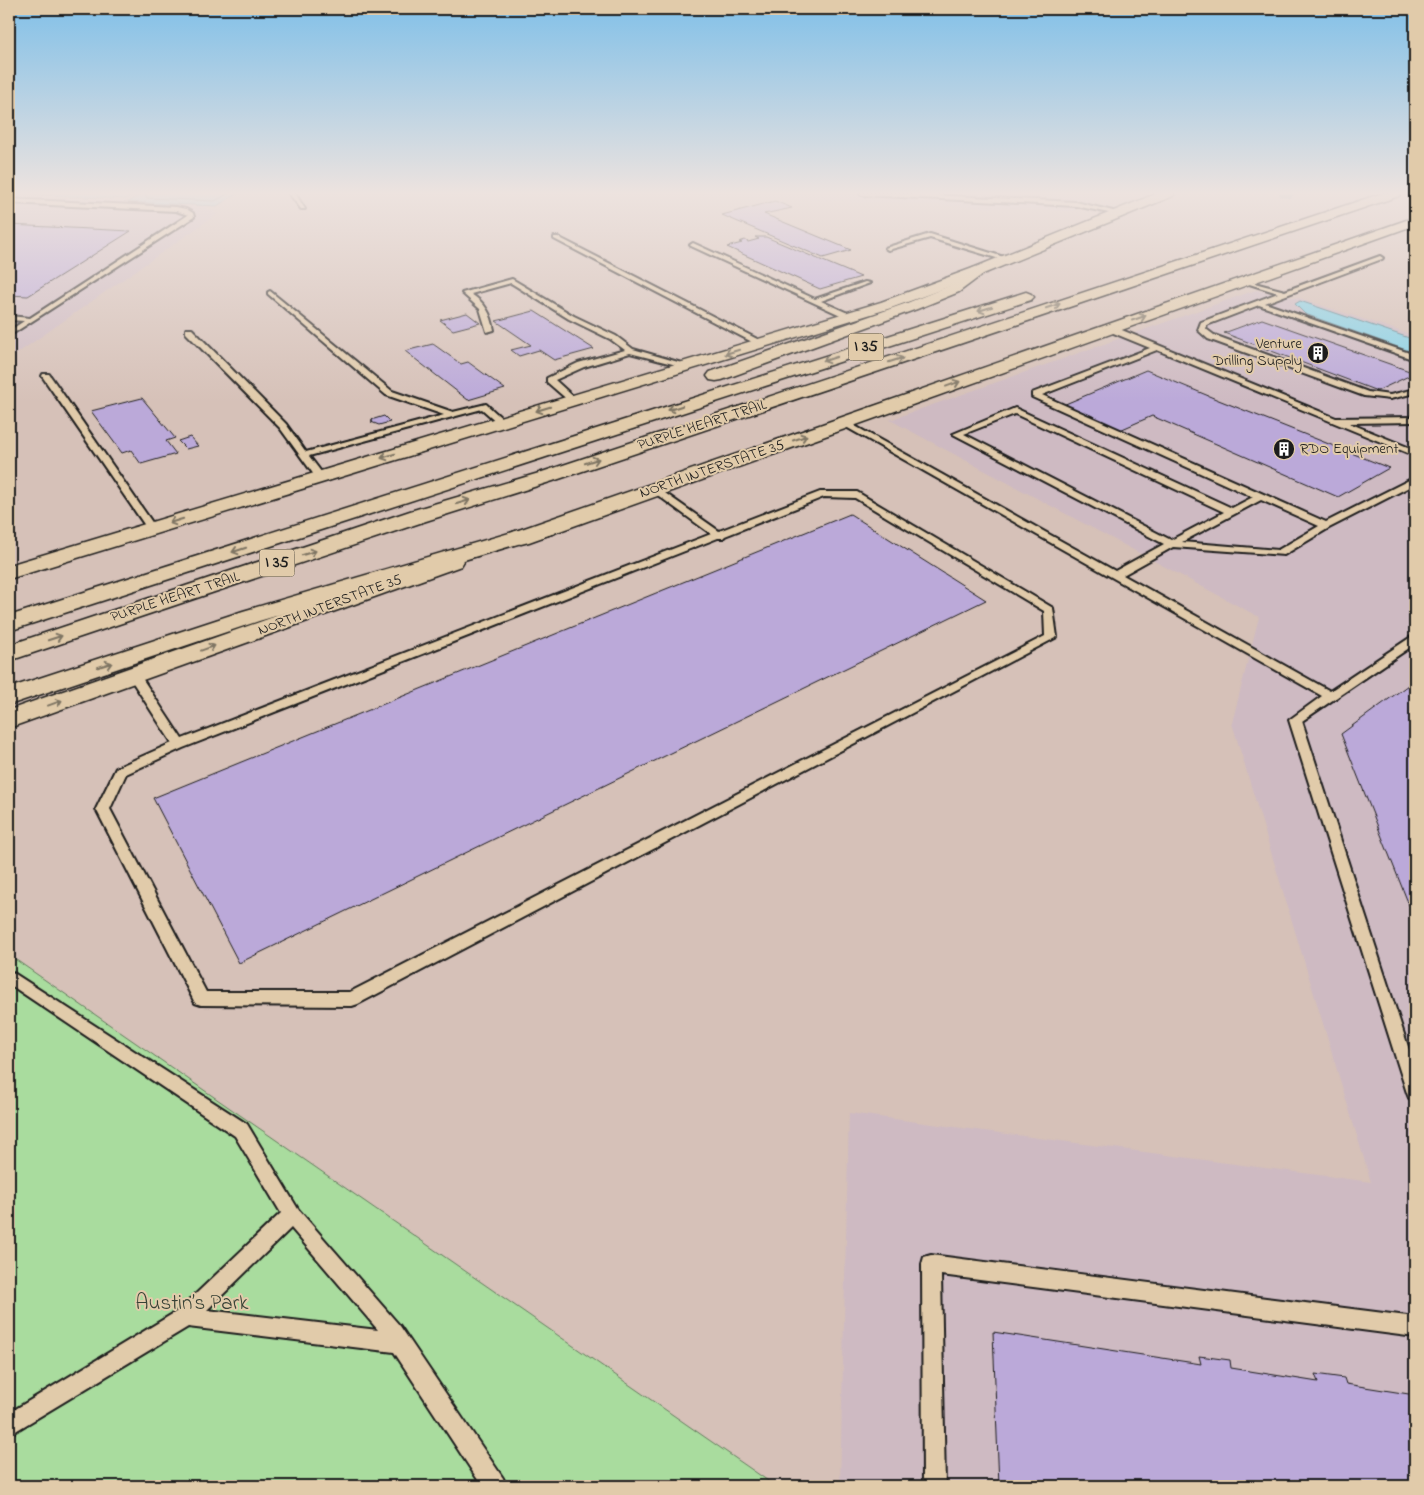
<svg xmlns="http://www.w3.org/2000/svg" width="1424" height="1495" font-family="'Indie Flower',sans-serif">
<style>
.built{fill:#cebac2}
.green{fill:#a9dc9e;stroke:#627c5d}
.water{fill:#87d2e7;stroke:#5c8996}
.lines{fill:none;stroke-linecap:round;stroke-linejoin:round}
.shore{stroke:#47656d;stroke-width:1}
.stream{stroke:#5c8996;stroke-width:8}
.building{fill:#bba9d9;stroke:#1c1c1c}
.lane-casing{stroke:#1c1c1c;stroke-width:4}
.secondary-casing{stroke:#1c1c1c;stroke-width:3}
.highway-casing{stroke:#1c1c1c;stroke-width:3}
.lane{fill:#e1cbaa;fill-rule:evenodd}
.secondary{fill:#e1cbaa;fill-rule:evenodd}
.highway{fill:#e1cbaa;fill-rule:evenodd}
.oneway{stroke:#7e7463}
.labels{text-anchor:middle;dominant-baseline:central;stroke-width:4;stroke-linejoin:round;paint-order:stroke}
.far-poi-label{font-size:15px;fill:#1c1c1c;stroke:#e1cbaa;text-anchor:end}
.far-street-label{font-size:15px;fill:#1c1c1c;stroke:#e1cbaa}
.shield{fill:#e1cbaa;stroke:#575047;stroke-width:1}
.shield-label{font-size:16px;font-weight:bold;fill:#1c1c1c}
.near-park-label{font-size:21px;fill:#384236;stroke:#e1cbaa}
</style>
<rect width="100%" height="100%" fill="#d6c1b8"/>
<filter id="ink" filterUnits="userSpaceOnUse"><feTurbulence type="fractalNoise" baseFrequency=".02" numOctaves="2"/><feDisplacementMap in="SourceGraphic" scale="10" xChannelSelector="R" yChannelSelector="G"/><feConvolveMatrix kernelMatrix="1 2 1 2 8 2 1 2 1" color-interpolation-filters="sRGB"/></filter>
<g filter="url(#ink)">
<g class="built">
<polygon points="661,193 1112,193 1071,211"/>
<polygon points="9,196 201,204 217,214 9,359"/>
<polygon points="1256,290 1302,299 1415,336 1415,1486 840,1486 849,1113 1371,1182 1232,723 1259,617 890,420"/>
</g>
<polygon class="green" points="9,955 774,1485 774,1486 9,1486"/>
<g class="water">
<polygon points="9,193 136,193 126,199"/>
<polygon points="143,193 238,193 217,206 128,202"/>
<polygon points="1300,301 1415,340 1415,353 1305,314 1295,304"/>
</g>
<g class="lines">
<polyline class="shore" points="145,193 147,198 215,201 229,193"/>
<polyline class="stream" points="1283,193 1289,194"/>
</g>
<g class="building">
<polygon points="775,201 792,208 764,214 851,250 823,258 722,215"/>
<polygon points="9,225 131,231 28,296 9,295"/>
<polygon points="755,237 766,237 861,277 820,289 727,247 742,243 739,242 745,240 748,242 759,239"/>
<polygon points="534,311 594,349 554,360 539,350 519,356 511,350 531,345 496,321"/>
<polygon points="467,313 480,323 453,330 440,320"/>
<polygon points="1262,319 1415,373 1377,391 1224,333"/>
<polygon points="433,344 461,364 468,362 505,389 468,400 405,351"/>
<polygon points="1146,370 1216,399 1389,468 1338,497 1152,416 1120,430 1063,405"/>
<polygon points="142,398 175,438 166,441 176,454 141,464 131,450 122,453 91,411"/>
<polygon points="384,416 390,422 379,425 371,422 373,421 371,420"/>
<polygon points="190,437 198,446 186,449 178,441"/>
<polygon points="850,514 986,600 239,963 153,798"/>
<polygon points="1415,680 1415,920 1341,734"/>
<polygon points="993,1332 1201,1364 1199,1356 1230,1360 1231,1368 1318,1382 1315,1374 1344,1378 1346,1384 1415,1395 1415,1486 999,1486"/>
</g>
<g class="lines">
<g class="lane-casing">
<g id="lane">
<polygon points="289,193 295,193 305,209 301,209"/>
<polygon points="859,193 892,193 1076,202 1121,213 1118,215 1076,206 862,195"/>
<polygon points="9,199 176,207 186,209 193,213 194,217 9,336 9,331 24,321 9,320 9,316 30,318 188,215 176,211 9,203"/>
<polygon points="930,234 1007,258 1008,259 1003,260 930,238 888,250 885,248"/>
<polygon points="554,237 558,237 765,343 758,345 554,239"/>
<polygon points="693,243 815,299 865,282 870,283 821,301 850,314 851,316 847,318 691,246 690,245"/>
<polygon points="1380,256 1383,258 1382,259 1265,303 1415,355 1415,360 1259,305 1207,325 1206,329 1214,335 1368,392 1390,395 1415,389 1415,393 1390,399 1364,396 1208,339 1198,330 1201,322 1278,293 1243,282 1243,280 1285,291"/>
<path d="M512,279L574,316L616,336L633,349L692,366L688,368L630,353L584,367L555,380L577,400L570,402L547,382V378L578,363L625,350L610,339L569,319L511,283L471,294C485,303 491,313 494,330L487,332L480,309L462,293Z"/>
<polygon points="270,291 392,391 453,412 486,404 506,422 499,424 482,409 309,456 325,477 320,480 317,479 280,428 186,333 186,329 192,329 286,424 306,452 444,415 386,395 268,294 268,292"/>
<path d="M1106,326H1112L1336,418L1415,417V422L1349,423L1415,450V456L1157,350L1042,395L1326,522L1415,477V484L1329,528L1284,555L1173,547L1123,575L1330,691L1411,637L1415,636V644L1302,721L1415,1068V1100L1409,1098L1407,1093L1289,720L1322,696L839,423L846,421L1115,571L1164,544L953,434L1015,408L1232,508L1253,497L1032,397V393L1150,348L1106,330ZM1015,414L1224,512L1171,540L964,434ZM1261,500L1319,526L1278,550L1182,542Z"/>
<polygon points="43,374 49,374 156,528 154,530 148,530 42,376"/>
<path d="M655,486L719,531L820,492H857L1053,608L1057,637L358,1004L352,1006L201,1005L195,1003L96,809L116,768L172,743L128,675L130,672H138L182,739L711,534L652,491L650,489ZM824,497L855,498L1044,611L1045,636L350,992H206L110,809L126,774L183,748L718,538H723L725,536Z"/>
<path d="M9,970L247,1124L298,1209L400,1326L503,1478L506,1486H482L394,1352L188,1327L9,1435V1413L179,1310L281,1213L235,1136L9,984ZM291,1228L378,1330L207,1310Z"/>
<polygon points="931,1255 1415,1317 1415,1337 941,1275 945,1486 923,1486 922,1264 924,1257"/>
</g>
</g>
<g class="secondary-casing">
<g id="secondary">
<polygon points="1158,193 1175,193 1173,196 983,274 891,308 9,579 9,565 881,302 973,268"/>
<polygon points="1415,217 1415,225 529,542 521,544 513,542 510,537 513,532"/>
<polygon points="453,554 461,556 464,561 461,566 9,728 9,710"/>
</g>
</g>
<g class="highway-casing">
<g id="highway">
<polygon points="1383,193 1401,193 1399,196 553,481 426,521 9,661 9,645 410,511 539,473"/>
<polygon points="978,267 983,268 985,271 983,274 959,292 917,309 722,380 716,381 710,380 707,376 710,372 907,303 949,286 973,268"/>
<polygon points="1026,292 1031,294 1034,297 1031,300 9,631 9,616"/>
<polygon points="547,522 555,523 558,528 555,533 259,621 9,705 9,688 243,611"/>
</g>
</g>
<use href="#lane" class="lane"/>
<use href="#secondary" class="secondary"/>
<use href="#highway" class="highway"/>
</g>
<defs><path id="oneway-shaft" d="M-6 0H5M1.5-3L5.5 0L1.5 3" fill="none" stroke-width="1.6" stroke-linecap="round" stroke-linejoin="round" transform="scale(1.25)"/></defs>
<g class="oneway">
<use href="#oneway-shaft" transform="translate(1053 306) rotate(-18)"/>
<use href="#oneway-shaft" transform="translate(985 309) rotate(163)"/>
<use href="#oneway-shaft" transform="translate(1139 318) rotate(-19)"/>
<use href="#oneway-shaft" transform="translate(732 352) rotate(163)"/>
<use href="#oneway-shaft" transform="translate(830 359) rotate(162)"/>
<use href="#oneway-shaft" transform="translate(896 360) rotate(-18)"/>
<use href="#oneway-shaft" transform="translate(953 384) rotate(-20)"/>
<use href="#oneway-shaft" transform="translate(675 408) rotate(162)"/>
<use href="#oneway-shaft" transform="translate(543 409) rotate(163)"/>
<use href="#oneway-shaft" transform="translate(800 438) rotate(-19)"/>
<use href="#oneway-shaft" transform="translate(388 456) rotate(163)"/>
<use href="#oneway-shaft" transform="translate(592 461) rotate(-18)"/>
<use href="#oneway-shaft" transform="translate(463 502) rotate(-17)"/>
<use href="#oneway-shaft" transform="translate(176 521) rotate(163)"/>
<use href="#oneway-shaft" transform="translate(239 550) rotate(162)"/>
<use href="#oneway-shaft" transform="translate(309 553) rotate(-18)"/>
<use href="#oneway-shaft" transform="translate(55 638) rotate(-18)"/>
<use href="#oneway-shaft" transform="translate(208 648) rotate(-20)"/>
<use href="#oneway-shaft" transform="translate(105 665) rotate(-18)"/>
<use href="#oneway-shaft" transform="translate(55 703) rotate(-20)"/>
</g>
</g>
<linearGradient id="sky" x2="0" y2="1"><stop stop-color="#81c0e8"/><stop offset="0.48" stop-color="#ede3df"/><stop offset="1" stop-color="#ede3df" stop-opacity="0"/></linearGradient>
<rect width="1424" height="402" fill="url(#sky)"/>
<defs>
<g id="building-disc" transform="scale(1.125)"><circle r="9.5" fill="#1c1c1c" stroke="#e1cbaa"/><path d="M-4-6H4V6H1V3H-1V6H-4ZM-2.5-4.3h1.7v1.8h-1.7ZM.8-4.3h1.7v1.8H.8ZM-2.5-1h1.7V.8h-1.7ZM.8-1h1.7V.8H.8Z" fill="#fff"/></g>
</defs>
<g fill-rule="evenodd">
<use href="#building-disc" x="1318" y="353"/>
<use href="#building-disc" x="1284" y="449"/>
</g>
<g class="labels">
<g class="far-poi-label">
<text x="1302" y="344">Venture<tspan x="1302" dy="17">Drilling Supply</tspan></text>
<text x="1300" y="449" text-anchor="start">RDO Equipment</text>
</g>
<g class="far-street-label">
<text transform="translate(702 425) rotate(-18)">PURPLE HEART TRAIL</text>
<text transform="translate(712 469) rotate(-19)">NORTH INTERSTATE 35</text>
<text transform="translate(175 597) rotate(-18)">PURPLE HEART TRAIL</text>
<text transform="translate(330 605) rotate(-20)">NORTH INTERSTATE 35</text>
</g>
<g class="shield">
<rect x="848.5" y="333.5" width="35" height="27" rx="4"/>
<rect x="259.5" y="549.5" width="35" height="27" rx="4"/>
</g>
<g class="shield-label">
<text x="866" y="347">I 35</text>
<text x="277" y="563">I 35</text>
</g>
<g class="near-park-label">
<text x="192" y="1304">Austin’s Park</text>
</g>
</g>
<rect width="1424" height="1495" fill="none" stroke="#e1cbaa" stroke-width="30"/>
<rect x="15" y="15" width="1394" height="1465" fill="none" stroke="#1c1c1c" stroke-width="2" filter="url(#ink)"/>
</svg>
